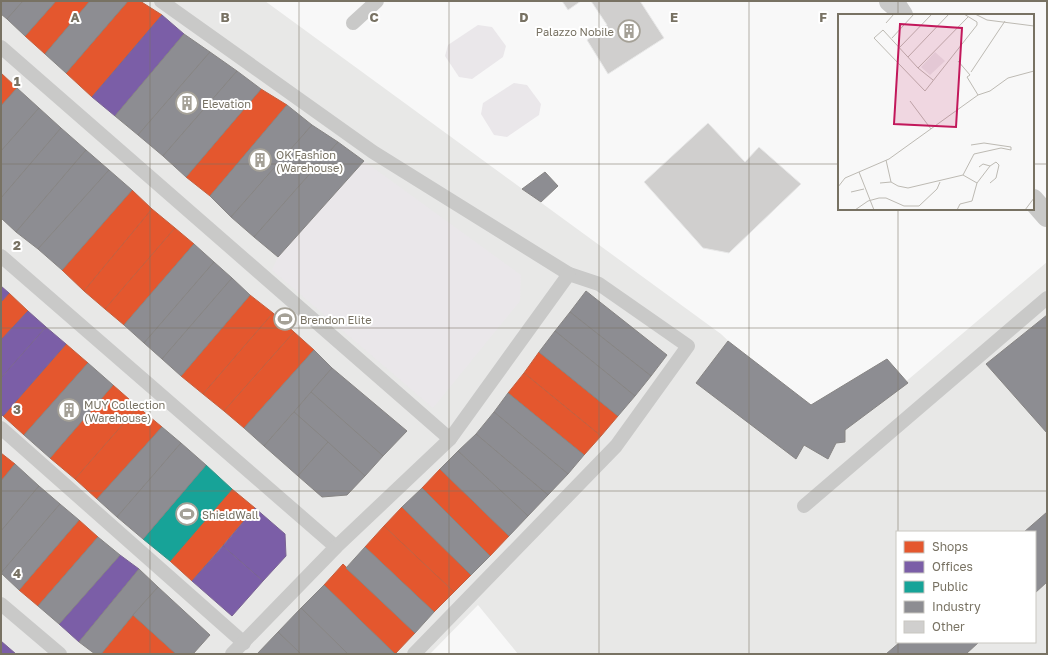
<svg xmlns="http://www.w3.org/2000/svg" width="1048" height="655" font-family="'Golos Text',sans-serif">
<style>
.built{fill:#e8e8e7;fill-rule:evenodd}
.green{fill:#eae7ea}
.shops{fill:#e4572e;stroke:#c45f3e}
.offices{fill:#7b5ea7;stroke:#7a6493}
.public{fill:#17a398;stroke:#349488}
.industry{fill:#8d8d92;stroke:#878584}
.building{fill:#d0cfce;stroke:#e8e8e8}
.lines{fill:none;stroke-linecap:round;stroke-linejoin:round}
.lane{stroke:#c9c9c8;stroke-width:14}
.street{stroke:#c9c9c8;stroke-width:22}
.grid{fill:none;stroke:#787263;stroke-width:1;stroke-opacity:0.55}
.labels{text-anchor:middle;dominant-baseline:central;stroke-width:4;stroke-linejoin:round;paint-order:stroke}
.poi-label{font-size:11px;fill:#787263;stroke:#fff;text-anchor:start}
.inset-road{fill:none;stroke:#bdbab3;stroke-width:1}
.view{fill:#c2185b;fill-opacity:0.15;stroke:#c2185b;stroke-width:2}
.inset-edge{fill:none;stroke:#787263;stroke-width:2}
.grid-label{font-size:13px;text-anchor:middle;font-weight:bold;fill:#787263;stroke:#fff;stroke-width:4;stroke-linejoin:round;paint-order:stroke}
</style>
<rect width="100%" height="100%" fill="#f8f8f8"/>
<path class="built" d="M1,1H265L721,334L812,420L903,384L1047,262V654H518L478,605L430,654H1ZM897,532H1035V642H897Z"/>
<g class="green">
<polygon points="478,25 492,27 506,46 503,57 472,79 459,77 445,56 448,45"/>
<polygon points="514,83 527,85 541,104 539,115 507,137 494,135 481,114 483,103"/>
<polygon points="364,161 521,275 520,301 433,408 272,270 278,257"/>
</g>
<g class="shops">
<polygon points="56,1 90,1 45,54 25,36"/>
<polygon points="128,1 140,1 162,15 92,97 66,73"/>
<polygon points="1,73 17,88 1,106"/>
<polygon points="261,89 287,105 210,196 186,177"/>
<polygon points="132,190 152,209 84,291 62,270"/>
<polygon points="152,209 175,228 105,309 84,291"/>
<polygon points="175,228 194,244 124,325 105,309"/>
<polygon points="9,293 28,311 1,340 1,302"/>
<polygon points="250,295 273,313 203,394 181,376"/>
<polygon points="273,313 294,332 224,411 203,394"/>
<polygon points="294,332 314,350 244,428 224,411"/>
<polygon points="66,344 88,363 24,435 3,416"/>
<polygon points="539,352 618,416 601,436 524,373"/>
<polygon points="524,373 601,436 584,455 508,393"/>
<polygon points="113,385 138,407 75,479 50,458"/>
<polygon points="138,407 162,427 97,499 75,479"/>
<polygon points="1,453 15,464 1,481"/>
<polygon points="440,469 509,536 490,556 422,488"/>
<polygon points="232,489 255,508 192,581 170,561"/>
<polygon points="402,507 471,575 454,592 384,526"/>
<polygon points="79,520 98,537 38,606 19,590"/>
<polygon points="384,526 454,592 434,612 365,547"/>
<polygon points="343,564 415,633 395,654 324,585"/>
<polygon points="133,615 176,654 101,654"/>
</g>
<g class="offices">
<polygon points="162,15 184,34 115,116 92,97"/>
<polygon points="1,286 9,293 1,302"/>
<polygon points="28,311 46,327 1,378 1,340"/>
<polygon points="46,327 66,344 3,416 1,414 1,378"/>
<polygon points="255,508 285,534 286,556 263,581 223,546"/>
<polygon points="223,546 263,581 232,616 192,581"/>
<polygon points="120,555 139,569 79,642 59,624"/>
<polygon points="1,641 16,654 1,654"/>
</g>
<polygon class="public" points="206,465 232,489 170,561 143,539"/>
<g class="industry">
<polygon points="1,1 23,1 7,19 1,14"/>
<polygon points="23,1 56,1 25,36 7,19"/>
<polygon points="90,1 128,1 66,73 45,54"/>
<polygon points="184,34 210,52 138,135 115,116"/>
<polygon points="210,52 237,71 163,156 138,135"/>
<polygon points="237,71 261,89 186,177 163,156"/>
<polygon points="17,88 39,108 1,151 1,106"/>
<polygon points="287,105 312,125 231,217 210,196"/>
<polygon points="39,108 61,128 1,198 1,151"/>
<polygon points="312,125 338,142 254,237 231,217"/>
<polygon points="61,128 86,150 16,232 1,218 1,198"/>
<polygon points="338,142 364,161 278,257 254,237"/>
<polygon points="86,150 109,170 38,249 16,232"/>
<polygon points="109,170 132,190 62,270 38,249"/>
<polygon points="545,172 558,186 541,202 522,189"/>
<polygon points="194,244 214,262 144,343 124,325"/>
<polygon points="214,262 232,278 162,359 144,343"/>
<polygon points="232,278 250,295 181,376 162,359"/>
<polygon points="586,291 667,355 651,376 570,312"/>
<polygon points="570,312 651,376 635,396 555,331"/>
<polygon points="1047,315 1047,433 986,364"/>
<polygon points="555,331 635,396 618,416 539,352"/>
<polygon points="728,341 811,405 887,359 908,383 845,430 845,442 836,443 828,459 804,445 796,459 696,383"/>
<polygon points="314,350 332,368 264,446 244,428"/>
<polygon points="88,363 113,385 50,458 24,435"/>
<polygon points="332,368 407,431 383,456 311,392"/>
<polygon points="311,392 383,456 365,476 294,412"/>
<polygon points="508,393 584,455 568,474 494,412"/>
<polygon points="294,412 328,442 298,476 264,446"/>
<polygon points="494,412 568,474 548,495 476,434"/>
<polygon points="162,427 181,443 117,517 97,499"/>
<polygon points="476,434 548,495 528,516 458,451"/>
<polygon points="328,442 365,476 347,495 322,497 298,476"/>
<polygon points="181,443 206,465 143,539 117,517"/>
<polygon points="458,451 528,516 509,536 440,469"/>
<polygon points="15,464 39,486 1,531 1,481"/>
<polygon points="39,486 60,504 1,573 1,531"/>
<polygon points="422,488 490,556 471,575 402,507"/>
<polygon points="60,504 79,520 19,590 1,573"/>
<polygon points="1047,512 1047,582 1035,593 1035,532 1024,532"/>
<polygon points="98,537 120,555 59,624 38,606"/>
<polygon points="365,547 434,612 415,633 346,568"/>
<polygon points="139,569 158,587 133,615 101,654 95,654 79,642"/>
<polygon points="324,585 359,619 395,654 348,654 301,608"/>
<polygon points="158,587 210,635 193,654 176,654 133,615"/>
<polygon points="301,608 348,654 301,654 278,632"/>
<polygon points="278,632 301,654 257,654"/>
<polygon points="900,642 979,642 966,654 886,654"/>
</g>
<g class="building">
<polygon points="562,1 581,1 568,10"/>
<polygon points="591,1 640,1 664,38 608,74 587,40 607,25"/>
<polygon points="708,123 745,162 759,147 801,184 729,253 703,248 644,182"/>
</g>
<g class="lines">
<g class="lane">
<polyline points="161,1 373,152 569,274 599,284 688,346 616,446 414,654"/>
<polyline points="353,23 377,1"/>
<polyline points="1,47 450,439"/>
<polyline points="1,256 336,547"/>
<polyline points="1,428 244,643"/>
<polyline points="804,506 1047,298"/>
<polyline points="1,604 60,654"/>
<polyline points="232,654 336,547 450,439 569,274"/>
</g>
<g class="street">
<polyline points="890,1 896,6 902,15"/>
<polyline points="1033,200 1047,216"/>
</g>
</g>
<path class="grid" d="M150,1V654M299,1V654M449,1V654M599,1V654M749,1V654M898,1V15M1,164H839M1033,164H1047M898,209V532M1,328H1047M1,491H1047M898,642V654"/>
<defs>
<g id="building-ring" transform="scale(1.15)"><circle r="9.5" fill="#fff" stroke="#a5a197" stroke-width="1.5"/><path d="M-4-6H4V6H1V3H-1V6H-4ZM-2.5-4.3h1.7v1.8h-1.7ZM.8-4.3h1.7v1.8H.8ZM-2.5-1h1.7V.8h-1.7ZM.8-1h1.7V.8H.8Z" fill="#a5a197"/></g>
<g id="stadium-ring" transform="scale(1.15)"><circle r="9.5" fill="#fff" stroke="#a5a197" stroke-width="1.5"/><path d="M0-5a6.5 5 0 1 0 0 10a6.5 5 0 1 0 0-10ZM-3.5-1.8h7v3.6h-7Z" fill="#a5a197"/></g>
</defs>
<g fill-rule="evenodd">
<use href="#building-ring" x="629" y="31"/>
<use href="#building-ring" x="187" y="103"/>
<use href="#building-ring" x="260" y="160"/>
<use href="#stadium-ring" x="285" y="319"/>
<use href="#building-ring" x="69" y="410"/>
<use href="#stadium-ring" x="187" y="514"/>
</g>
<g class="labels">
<g class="poi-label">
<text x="614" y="31" text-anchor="end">Palazzo Nobile</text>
<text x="202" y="103">Elevation</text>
<text x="276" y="154">OK Fashion<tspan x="276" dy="13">(Warehouse)</tspan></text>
<text x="300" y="319">Brendon Elite</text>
<text x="84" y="404">MUY Collection<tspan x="84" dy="13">(Warehouse)</tspan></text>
<text x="202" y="514">ShieldWall</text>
</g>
</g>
<g transform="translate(838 14)">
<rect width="196" height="196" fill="#f8f8f8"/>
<path d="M97,38L107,47L92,61L83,53Z" fill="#eae7ea"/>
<path class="inset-road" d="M137,0L149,6L196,12M48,9L56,0M54,24L76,0M62,33L94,0M70,43L111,0M120,47L132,61L129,63L140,81M80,54L130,3M133,58L167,7M95,66L80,54L45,16L36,24L87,77L139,11V8L126,0M72,87L93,115M48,146L53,168M141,153L145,150L152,152M21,158L36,196M125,161L136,140L163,134L173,136V133L146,129L133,131M42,169L53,168L60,172L70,174L125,161L139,169M0,173L7,164L51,145L140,81L152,77L170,64L196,57M13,178L26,175M17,196L30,187L41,184H48L66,192H81L99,175L102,168M119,196L122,190L134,187L139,169L152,152L158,148L161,151L158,164L152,169M187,196L196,184"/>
<path class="view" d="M62,10L124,14L118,113L56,110Z"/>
<rect width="196" height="196" class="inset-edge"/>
</g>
<g class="grid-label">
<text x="75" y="22">A</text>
<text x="225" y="22">B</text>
<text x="374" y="22">C</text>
<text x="524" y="22">D</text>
<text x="674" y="22">E</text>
<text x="823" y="22">F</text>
<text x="17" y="86">1</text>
<text x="17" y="250">2</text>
<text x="17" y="414">3</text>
<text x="17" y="578">4</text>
</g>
<rect width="1048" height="655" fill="none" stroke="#787263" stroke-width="4"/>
<rect x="896" y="531" width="140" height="112" fill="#ffffff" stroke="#c9c7c1"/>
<rect x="904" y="541" width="20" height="12" fill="#e4572e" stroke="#c9c7c1"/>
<text x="932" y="551" font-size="12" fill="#787263">Shops</text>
<rect x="904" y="561" width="20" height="12" fill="#7b5ea7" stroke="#c9c7c1"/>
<text x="932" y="571" font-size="12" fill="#787263">Offices</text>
<rect x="904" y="581" width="20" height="12" fill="#17a398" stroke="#c9c7c1"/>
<text x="932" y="591" font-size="12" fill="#787263">Public</text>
<rect x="904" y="601" width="20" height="12" fill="#8d8d92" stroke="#c9c7c1"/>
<text x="932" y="611" font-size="12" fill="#787263">Industry</text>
<rect x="904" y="621" width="20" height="12" fill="#d0cfce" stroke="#c9c7c1"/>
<text x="932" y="631" font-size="12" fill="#787263">Other</text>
</svg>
